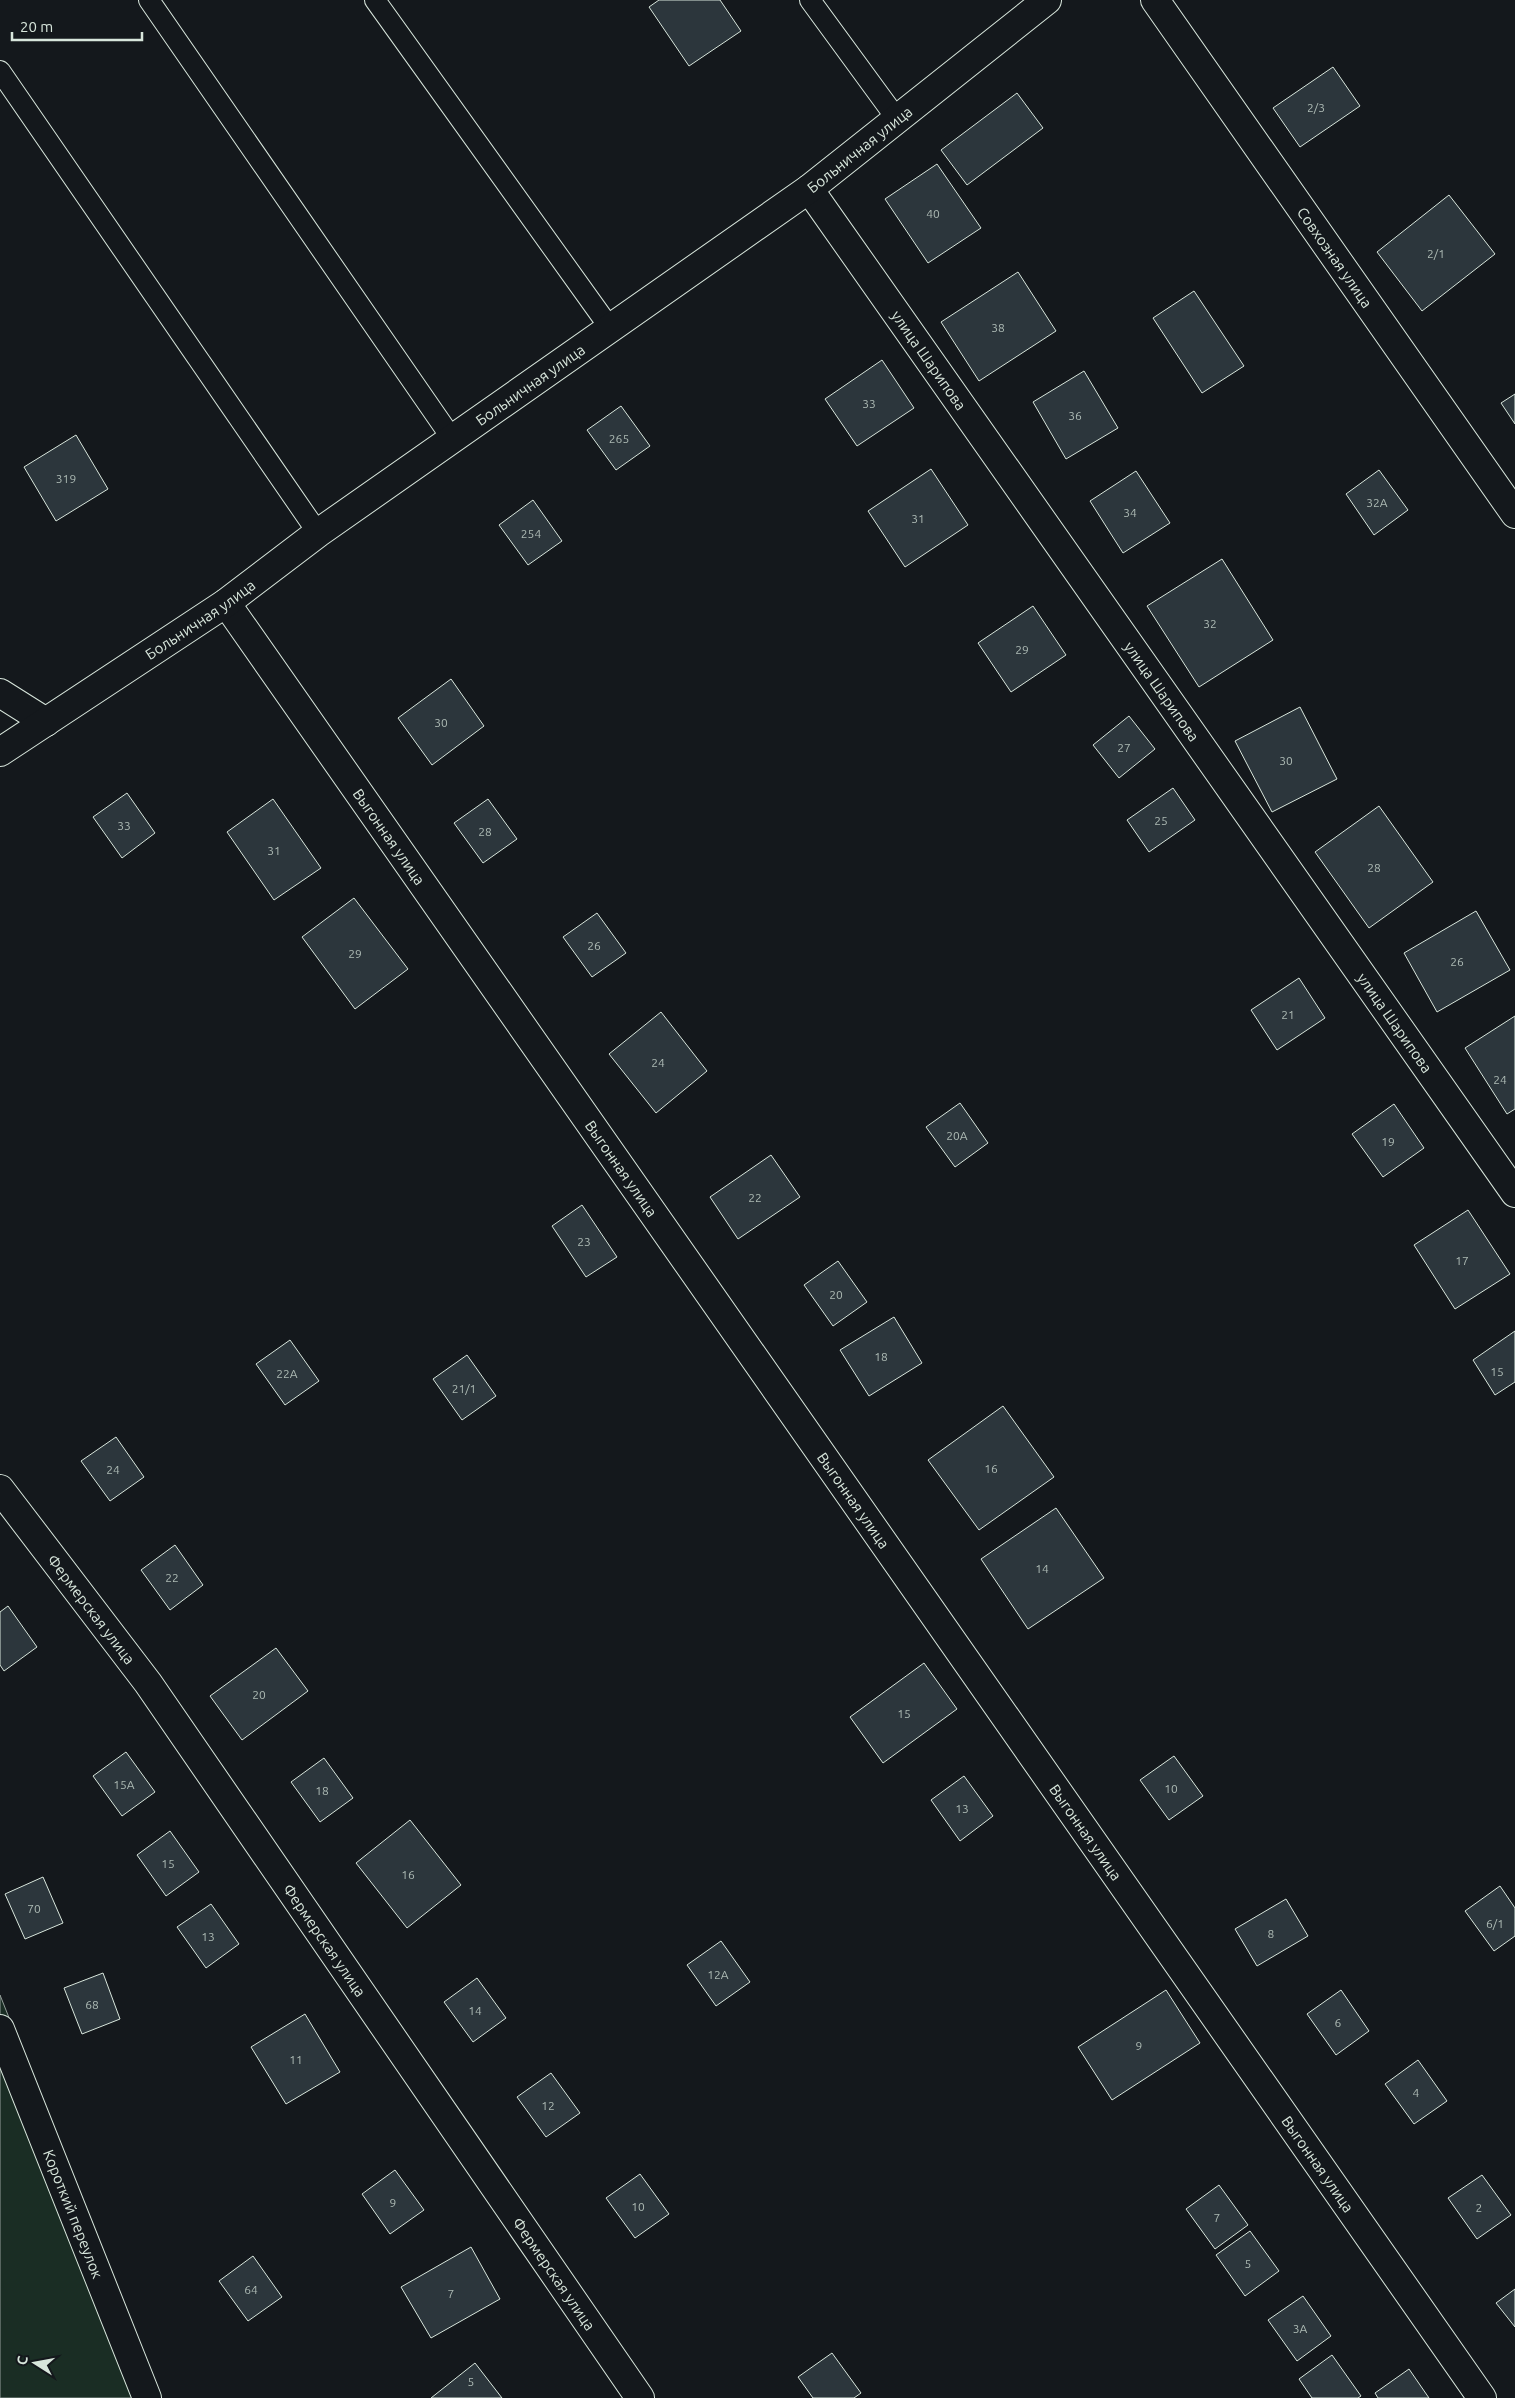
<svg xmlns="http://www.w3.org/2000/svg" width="1515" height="2398" font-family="Ubuntu,sans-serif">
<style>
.green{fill:#1a2d24;stroke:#939e99}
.building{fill:#2c363c;stroke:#d8e6dc}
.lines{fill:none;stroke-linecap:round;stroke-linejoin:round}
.lane-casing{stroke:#d8e6dc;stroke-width:22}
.street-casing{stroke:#d8e6dc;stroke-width:30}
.secondary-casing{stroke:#d8e6dc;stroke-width:30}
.lane{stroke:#14181c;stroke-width:20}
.street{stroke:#14181c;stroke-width:28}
.secondary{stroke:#14181c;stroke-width:28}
.labels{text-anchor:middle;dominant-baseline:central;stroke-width:4;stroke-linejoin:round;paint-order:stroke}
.number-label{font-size:12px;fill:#adbab4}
.street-label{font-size:15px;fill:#d8e6dc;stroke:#14181c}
</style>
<rect width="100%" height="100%" fill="#14181c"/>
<polygon class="green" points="0,1995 160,2398 0,2398"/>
<g class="building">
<polygon points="659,0 720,0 741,31 689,66 649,7"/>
<polygon points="1333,67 1360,106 1300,147 1273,108"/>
<polygon points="1017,93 1043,128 967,185 941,150"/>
<polygon points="937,164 981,228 928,263 885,199"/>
<polygon points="1449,195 1495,254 1422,311 1377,252"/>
<polygon points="1018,272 1056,331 979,381 941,322"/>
<polygon points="1194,291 1244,366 1202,393 1153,318"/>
<polygon points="882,360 914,408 857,446 825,399"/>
<polygon points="1084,371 1118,428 1066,459 1033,402"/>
<polygon points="1515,394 1515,424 1501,403"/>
<polygon points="621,406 650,446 616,470 587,430"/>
<polygon points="76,435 108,489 56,521 24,467"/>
<polygon points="931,469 968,525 905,567 868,511"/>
<polygon points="1379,470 1408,510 1374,535 1346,494"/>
<polygon points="1136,471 1170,523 1123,553 1090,501"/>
<polygon points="533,500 562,541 528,565 499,525"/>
<polygon points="1222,559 1273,640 1199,687 1147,606"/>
<polygon points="1033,606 1066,655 1011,692 978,643"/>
<polygon points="451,679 484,726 432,765 398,718"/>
<polygon points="1300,707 1337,779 1272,812 1235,741"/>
<polygon points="1129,716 1155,749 1119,778 1093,745"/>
<polygon points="1173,788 1195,820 1149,852 1127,820"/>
<polygon points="127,793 155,833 122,858 93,817"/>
<polygon points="273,799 321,868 274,900 227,832"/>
<polygon points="488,799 517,839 483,863 454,823"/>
<polygon points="1379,806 1433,882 1369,928 1315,852"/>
<polygon points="354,898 408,969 355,1009 302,937"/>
<polygon points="1476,911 1510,970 1437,1012 1404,953"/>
<polygon points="597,913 626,953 592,977 563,937"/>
<polygon points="1299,978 1325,1018 1277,1050 1251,1010"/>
<polygon points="661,1012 707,1071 656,1113 609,1054"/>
<polygon points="1515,1016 1515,1109 1507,1114 1465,1048"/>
<polygon points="960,1103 988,1143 955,1167 926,1127"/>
<polygon points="1394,1104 1424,1148 1383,1177 1352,1134"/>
<polygon points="771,1155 800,1197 738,1239 710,1197"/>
<polygon points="582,1205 617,1257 586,1277 552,1226"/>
<polygon points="1468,1210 1510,1274 1455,1309 1414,1245"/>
<polygon points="838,1261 867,1302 833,1326 804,1285"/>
<polygon points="894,1317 922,1363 869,1396 840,1350"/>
<polygon points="1515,1331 1515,1382 1495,1395 1473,1360"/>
<polygon points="290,1340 319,1381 285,1405 256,1364"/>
<polygon points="467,1355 496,1396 462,1420 433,1379"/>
<polygon points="1003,1406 1054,1477 979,1530 928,1460"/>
<polygon points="116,1437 144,1477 110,1501 81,1461"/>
<polygon points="1056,1508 1104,1578 1028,1629 981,1559"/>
<polygon points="175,1545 203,1585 170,1610 141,1570"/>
<polygon points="8,1606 37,1647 4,1671 0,1665 0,1612"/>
<polygon points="276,1648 308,1691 242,1740 210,1696"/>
<polygon points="924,1663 957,1709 883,1763 850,1717"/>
<polygon points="126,1752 155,1792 122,1816 93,1776"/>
<polygon points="1174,1756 1203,1796 1169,1820 1140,1780"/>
<polygon points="324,1758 353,1798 320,1822 291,1782"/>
<polygon points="964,1776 993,1816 960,1841 931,1800"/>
<polygon points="410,1820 461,1885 407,1928 356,1863"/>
<polygon points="170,1831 199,1872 166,1896 137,1855"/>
<polygon points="43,1877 63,1923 25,1939 5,1894"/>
<polygon points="1500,1886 1515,1908 1515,1936 1494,1951 1465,1911"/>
<polygon points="1286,1899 1308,1936 1257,1966 1235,1929"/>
<polygon points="211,1904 239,1944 206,1968 177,1927"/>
<polygon points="721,1941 750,1982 716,2006 687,1965"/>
<polygon points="103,1973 120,2019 82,2034 64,1988"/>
<polygon points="477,1978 506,2018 473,2042 444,2002"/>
<polygon points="1166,1990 1200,2043 1112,2100 1078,2047"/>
<polygon points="1341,1990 1369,2031 1336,2055 1307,2014"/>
<polygon points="305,2014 340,2072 286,2104 251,2047"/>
<polygon points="1418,2060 1447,2101 1414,2124 1385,2084"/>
<polygon points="551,2073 580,2113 546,2137 517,2097"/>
<polygon points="395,2170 424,2210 390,2234 362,2194"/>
<polygon points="640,2174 669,2214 635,2238 606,2198"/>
<polygon points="1482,2175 1511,2215 1477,2239 1448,2198"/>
<polygon points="1219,2185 1248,2225 1215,2249 1186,2209"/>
<polygon points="1250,2231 1279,2271 1245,2296 1216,2255"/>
<polygon points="471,2247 500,2299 431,2338 401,2287"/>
<polygon points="253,2256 282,2297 248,2321 219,2281"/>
<polygon points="1515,2289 1515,2327 1496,2303"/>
<polygon points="1303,2296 1331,2336 1297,2361 1268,2320"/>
<polygon points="832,2353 861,2393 854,2398 813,2398 798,2377"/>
<polygon points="1332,2355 1361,2396 1358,2398 1312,2398 1299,2379"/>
<polygon points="475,2363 502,2398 431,2398"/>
<polygon points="1409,2369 1429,2398 1378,2398 1375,2393"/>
</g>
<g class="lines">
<g class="lane-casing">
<g id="lane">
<polyline points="149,0 453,440"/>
<polyline points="375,0 610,328"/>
<polyline points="810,0 897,119"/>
<polyline points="0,71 318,533"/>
</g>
</g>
<g class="street-casing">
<g id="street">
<path id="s1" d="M1155,0L1515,514"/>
<path id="s2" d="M809,189L1515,1193"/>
<path id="s3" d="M226,603L1482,2398"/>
<polyline points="0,693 46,722"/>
<path id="s4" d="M0,1489L148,1683L640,2398"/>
<path id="s5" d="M0,2029L147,2398"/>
</g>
</g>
<g class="secondary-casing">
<g id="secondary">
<path id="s6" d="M0,752L226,603L318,533L809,189L1047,0"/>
</g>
</g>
<use href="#lane" class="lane"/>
<use href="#street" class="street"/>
<use href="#secondary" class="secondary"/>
</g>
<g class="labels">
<g class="number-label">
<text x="1316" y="107">2/3</text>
<text x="933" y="213">40</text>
<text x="1436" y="253">2/1</text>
<text x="998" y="327">38</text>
<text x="869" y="403">33</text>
<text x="1075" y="415">36</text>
<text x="619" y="438">265</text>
<text x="66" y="478">319</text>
<text x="1377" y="502">32А</text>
<text x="1130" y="512">34</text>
<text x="918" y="518">31</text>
<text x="531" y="533">254</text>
<text x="1210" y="623">32</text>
<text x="1022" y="649">29</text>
<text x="441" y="722">30</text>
<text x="1124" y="747">27</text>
<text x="1286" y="760">30</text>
<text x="1161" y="820">25</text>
<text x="124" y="825">33</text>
<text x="485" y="831">28</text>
<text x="274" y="850">31</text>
<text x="1374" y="867">28</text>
<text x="594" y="945">26</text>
<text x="355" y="953">29</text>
<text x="1457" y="961">26</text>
<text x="1288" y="1014">21</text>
<text x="658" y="1062">24</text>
<text x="1500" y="1079">24</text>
<text x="957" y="1135">20А</text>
<text x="1388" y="1141">19</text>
<text x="755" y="1197">22</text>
<text x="584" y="1241">23</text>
<text x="1462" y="1260">17</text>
<text x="836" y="1294">20</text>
<text x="881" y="1356">18</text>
<text x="1497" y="1371">15</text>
<text x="287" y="1373">22А</text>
<text x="464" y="1388">21/1</text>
<text x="991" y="1468">16</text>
<text x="113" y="1469">24</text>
<text x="1042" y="1568">14</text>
<text x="172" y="1577">22</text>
<text x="259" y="1694">20</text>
<text x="904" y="1713">15</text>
<text x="124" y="1784">15А</text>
<text x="1171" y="1788">10</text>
<text x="322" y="1790">18</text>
<text x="962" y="1808">13</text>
<text x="168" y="1863">15</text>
<text x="408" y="1874">16</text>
<text x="34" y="1908">70</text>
<text x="1495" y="1923">6/1</text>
<text x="1271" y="1933">8</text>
<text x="208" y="1936">13</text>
<text x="718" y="1974">12А</text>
<text x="92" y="2004">68</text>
<text x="475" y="2010">14</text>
<text x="1338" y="2022">6</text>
<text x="1139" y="2045">9</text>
<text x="296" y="2059">11</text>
<text x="1416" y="2092">4</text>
<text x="548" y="2105">12</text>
<text x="393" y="2202">9</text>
<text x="638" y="2206">10</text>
<text x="1479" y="2207">2</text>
<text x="1217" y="2217">7</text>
<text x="1248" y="2263">5</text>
<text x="251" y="2289">64</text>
<text x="451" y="2293">7</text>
<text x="1300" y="2328">3А</text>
<text x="471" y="2381">5</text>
</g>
<g class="street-label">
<text stroke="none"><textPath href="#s6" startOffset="1050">Больничная улица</textPath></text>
<text stroke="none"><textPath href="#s1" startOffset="314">Совхозная улица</textPath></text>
<text stroke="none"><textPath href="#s2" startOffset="209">улица Шарипова</textPath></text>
<text stroke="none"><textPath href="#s6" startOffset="645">Больничная улица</textPath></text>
<text stroke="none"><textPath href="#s6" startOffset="240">Больничная улица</textPath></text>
<text stroke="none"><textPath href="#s2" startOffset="614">улица Шарипова</textPath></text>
<text stroke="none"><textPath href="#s3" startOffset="285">Выгонная улица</textPath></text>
<text stroke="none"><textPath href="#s2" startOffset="1019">улица Шарипова</textPath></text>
<text stroke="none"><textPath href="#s3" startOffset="690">Выгонная улица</textPath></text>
<text stroke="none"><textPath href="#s3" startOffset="1095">Выгонная улица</textPath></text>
<text stroke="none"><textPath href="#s4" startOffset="151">Фермерская улица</textPath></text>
<text stroke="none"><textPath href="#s3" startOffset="1500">Выгонная улица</textPath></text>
<text stroke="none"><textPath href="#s4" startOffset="556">Фермерская улица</textPath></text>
<text stroke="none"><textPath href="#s3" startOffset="1905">Выгонная улица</textPath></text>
<text stroke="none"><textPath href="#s5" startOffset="199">Короткий переулок</textPath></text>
<text stroke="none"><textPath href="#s4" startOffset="961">Фермерская улица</textPath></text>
</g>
</g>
<g transform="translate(35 2363) rotate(281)" stroke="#14181c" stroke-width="4" paint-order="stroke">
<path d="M0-4L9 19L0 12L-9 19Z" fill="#d8e6dc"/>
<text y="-8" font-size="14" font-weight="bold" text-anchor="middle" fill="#d8e6dc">С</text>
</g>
<path d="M12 32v8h130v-8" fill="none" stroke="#d8e6dc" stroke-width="2.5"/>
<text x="20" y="32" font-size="15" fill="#d8e6dc" stroke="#14181c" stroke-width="4" paint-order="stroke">20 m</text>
</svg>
